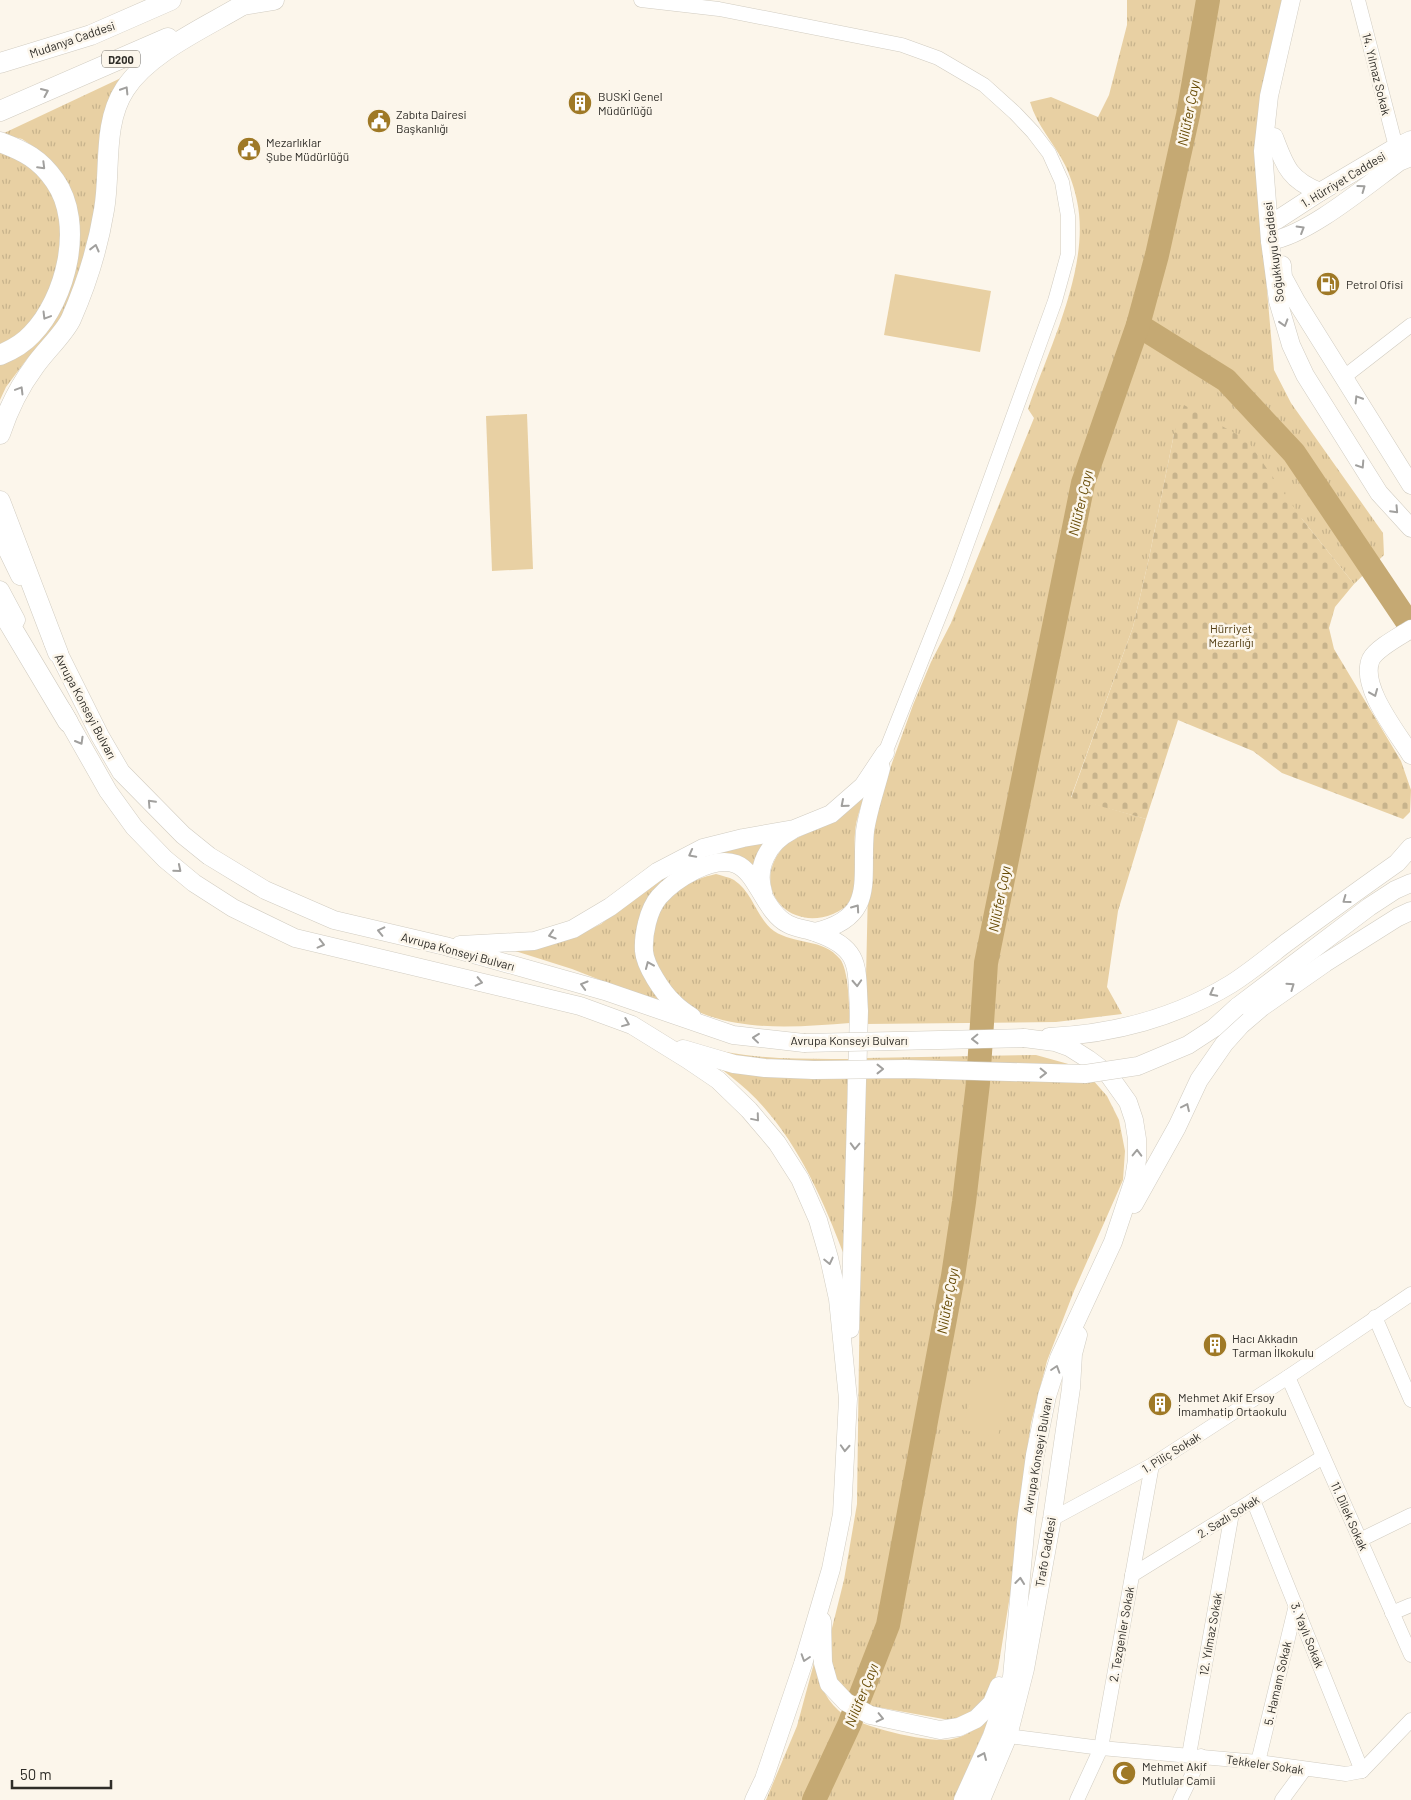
<svg xmlns="http://www.w3.org/2000/svg" width="1411" height="1800" font-family="Barlow,sans-serif">
<style>
.grass{fill:url(#grass-tufts)}
.cemetery{fill:url(#cemetery-stones)}
.pitch{fill:#e8d0a3}
.lines{fill:none;stroke-linecap:round;stroke-linejoin:round}
.river{stroke:#c5a973;stroke-width:24}
.minor-casing{stroke:#d1ccc1;stroke-width:15}
.major-casing{stroke:#d1ccc1;stroke-width:19}
.highway-casing{stroke:#d1ccc1;stroke-width:21}
.minor{stroke:#fff;stroke-width:14}
.major{stroke:#fff;stroke-width:18}
.highway{stroke:#fff;stroke-width:20}
.major-bridge-casing{stroke:#d1ccc1;stroke-width:19;stroke-linecap:butt}
.major-bridge{stroke:#fff;stroke-width:18}
.oneway{stroke:#a1a09e}
.labels{text-anchor:middle;dominant-baseline:central;stroke-width:5;stroke-linejoin:round;paint-order:stroke}
.shield{fill:#fcf6eb;stroke:#6c6962;stroke-width:1}
.shield-label{font-size:11px;font-weight:bold;fill:#2f2d28}
.street-label{font-size:12px;fill:#2f2d28;stroke:#fcf6eb}
.poi-label{font-size:12px;fill:#2f2d28;stroke:#fcf6eb;text-anchor:start}
.park-label{font-size:12px;fill:#523e13;stroke:#fcf6eb}
.water-label{font-size:14px;font-style:italic;fill:#694d08;stroke:#fcf6eb}
</style>
<defs>
<pattern id="grass-tufts" width="24" height="20" patternUnits="userSpaceOnUse" patternTransform="scale(1.25)"><rect width="24" height="20" fill="#e8d0a3"/><path d="M3 7l-1-3M5 7V3M7 7l1-3M15 17l-1-3M17 17v-4M19 17l1-3" fill="none" stroke="#c7b38c"/></pattern>
<pattern id="cemetery-stones" width="16" height="16" patternUnits="userSpaceOnUse" patternTransform="scale(1.25)"><rect width="16" height="16" fill="#e8d0a3"/><path d="M2 7V4a2 2 0 0 1 4 0v3zM10 15v-3a2 2 0 0 1 4 0v3z" fill="#c7b38c"/></pattern>
</defs>
<rect width="100%" height="100%" fill="#fcf6eb"/>
<g class="grass">
<path d="M1127,0H1283L1260,210L1274,370L1291,403L1383,533L1384,555L1354,584L1302,519L1174,434L1149,558L1133,627L1071,797L1146,819L1118,911L1107,987L1122,1014L1056,1022L865,1024L868,888L872,841L876,813L892,763L913,705L931,662L951,623L1034,418L1028,409C1049,348 1091,266 1077,201C1075,190 1070,175 1065,165C1054,143 1037,126 1030,102L1051,97L1098,117L1109,95L1127,25Z"/>
<polygon points="121,78 106,109 101,172 87,252 69,303 50,336 27,359 6,387 0,400 0,364 51,326 69,188 57,167 40,151 22,139 2,134"/>
<path d="M0,152C16,159 34,165 45,180C73,219 60,283 33,320C24,331 12,338 0,345Z"/>
<path d="M866,793C861,806 856,818 855,833C853,854 861,881 850,900C847,907 840,911 833,914C789,932 751,889 781,850C789,840 803,836 813,830C832,820 849,805 866,793Z"/>
<polygon points="768,841 753,868 700,865 640,931 672,1008 572,969 506,948 551,945 578,935 601,924 648,887 701,856"/>
<path d="M716,874C722,876 729,877 734,880C753,892 756,918 774,931C795,945 823,938 840,959C849,970 849,1008 850,1023C797,1027 733,1033 685,1005C674,998 668,986 662,975C659,970 655,964 653,958C647,940 656,911 669,898C679,886 701,877 716,874Z"/>
<path d="M682,1040C738,1060 789,1059 848,1059L844,1255C822,1197 795,1135 748,1091C728,1073 704,1056 682,1040Z"/>
<polygon points="1036,1055 1072,1065 1092,1079 1107,1096 1119,1120 1125,1151 1123,1180 1074,1291 1047,1361 1031,1423 1021,1493 1015,1565 998,1669 990,1696 983,1705 961,1718 949,1720 871,1706 848,1694 836,1678 828,1644 844,1580 857,1504 861,1208 866,1058"/>
<path d="M814,1663C819,1681 824,1697 838,1710C854,1726 930,1744 952,1739C969,1736 979,1726 991,1715L954,1800H766L797,1726Z"/>
</g>
<polygon class="cemetery" points="1184,405 1247,440 1302,519 1354,584 1335,607 1329,628 1334,649 1401,761 1411,790 1410,812 1403,819 1282,773 1253,751 1178,720 1146,819 1071,798 1133,627 1149,558 1174,434"/>
<g class="pitch">
<polygon points="895,274 991,291 980,352 884,335"/>
<polygon points="527,414 533,569 492,571 486,416"/>
<polygon points="975,1372 1010,1379 998,1437 963,1430"/>
</g>
<g class="lines">
<g class="river">
<polyline points="1138,325 1226,380 1294,453 1411,627"/>
<polyline points="814,1800 849,1725 888,1625 953,1276 964,1202 978,1083 986,963 1083,483 1138,325 1157,255 1188,115 1208,0"/>
</g>
<g class="minor-casing">
<g id="minor">
<polyline points="641,0 719,9 902,45 938,58 984,85 1015,113 1033,132 1049,153 1062,182 1068,216 1068,254 1055,301 956,574 885,753"/>
<polyline points="1358,0 1396,147"/>
<polyline points="1344,377 1411,325"/>
<polyline points="1375,1317 1411,1400"/>
<polyline points="1288,1377 1411,1655"/>
<polyline points="1253,1500 1362,1771"/>
<polyline points="1052,1519 1152,1465 1288,1377 1411,1294"/>
<polyline points="1360,1540 1411,1515"/>
<polyline points="1132,1575 1323,1457"/>
<polyline points="1392,1613 1411,1605"/>
<polyline points="1008,1736 1101,1748 1258,1762 1346,1774 1362,1771 1411,1720"/>
<polyline points="1189,1755 1232,1513"/>
<polyline points="1258,1762 1296,1605"/>
<polyline points="1077,1800 1101,1748 1152,1465"/>
<polyline points="1180,1800 1201,1756"/>
<polyline points="1282,1800 1304,1770"/>
</g>
</g>
<g class="major-casing">
<g id="major">
<polyline points="1291,0 1269,96 1263,151 1270,241 1278,301 1291,345 1305,375 1379,493 1411,528"/>
<path d="M1274,137C1285,166 1289,180 1320,192"/>
<polyline points="1269,222 1277,220 1320,192 1396,147 1411,140"/>
<path d="M1270,241C1308,235 1366,186 1399,162L1411,157"/>
<polyline points="1282,265 1283,277 1296,301 1411,485"/>
<polyline points="0,535 20,576"/>
<polyline points="0,590 16,620"/>
<path d="M1411,629C1400,636 1377,648 1371,659C1359,686 1397,732 1411,755"/>
<polyline points="53,642 100,736 121,772 183,835 209,856 265,890 334,920 445,946 605,991 733,1035 804,1043"/>
<polyline points="62,710 108,791 134,827 165,859 194,883 233,908 295,938 580,1006 632,1025 687,1059 718,1080 749,1110 777,1143 800,1179 818,1220 829,1258 838,1299 848,1399 842,1514 831,1569 803,1664 764,1779 754,1800"/>
<path d="M763,892C755,867 769,842 791,831"/>
<path d="M815,932C878,917 860,879 865,831C868,810 876,788 881,768"/>
<polyline points="460,945 534,941 573,929 610,907 657,872 703,848 743,838 794,829 831,814 863,786 885,753"/>
<polyline points="1237,1007 1369,907 1395,890 1411,883"/>
<path d="M692,1017C686,1013 679,1008 674,1003C663,993 645,966 644,951C643,935 648,910 659,897C674,880 712,855 736,864C757,872 765,913 788,924C797,929 807,929 817,933C863,949 856,969 859,1011L850,1329"/>
<path d="M1049,1037C1113,1034 1177,1017 1231,984C1250,972 1268,957 1286,943C1323,916 1360,889 1397,863L1411,847"/>
<polyline points="683,1049 734,1064 765,1068 814,1070"/>
<polyline points="1134,1204 1177,1127 1199,1080 1224,1044 1241,1025 1262,1007 1325,963 1398,917 1411,911"/>
<polyline points="822,1621 823,1663 829,1684 846,1702 870,1715 940,1730 959,1727 976,1719 992,1703 999,1686"/>
<polyline points="963,1800 992,1736 1012,1677 1026,1522 1035,1455 1047,1396 1059,1358 1113,1242 1134,1179 1137,1160 1137,1139 1134,1120 1128,1102 1108,1074 1088,1059 1069,1047 1055,1042 1024,1038"/>
<polyline points="981,1800 1008,1736 1025,1669 1052,1519 1071,1388 1073,1354 1078,1335"/>
</g>
</g>
<g class="highway-casing">
<g id="highway">
<polyline points="243,5 274,0"/>
<polyline points="0,63 91,35 171,0"/>
<polyline points="0,111 168,38"/>
<path d="M0,142C24,151 40,159 55,181C85,224 66,299 32,334C23,344 12,350 0,355"/>
<path d="M0,434C8,410 19,387 34,367C44,352 64,334 71,319C86,285 98,247 104,210C111,171 102,124 125,89C148,53 204,28 241,6"/>
<polyline points="0,501 58,653"/>
<polyline points="0,608 68,722"/>
</g>
</g>
<use href="#minor" class="minor"/>
<use href="#major" class="major"/>
<use href="#highway" class="highway"/>
<g class="major-bridge-casing">
<g id="major-bridge">
<polyline points="804,1043 1024,1038"/>
<polyline points="814,1070 906,1069 1085,1074 1138,1066 1188,1045 1214,1028 1237,1007"/>
</g>
</g>
<use href="#major-bridge" class="major-bridge"/>
</g>
<defs><path id="oneway-chevron" d="M-2-3.5L2.5 0L-2 3.5" fill="none" stroke-width="1.6" stroke-linecap="round" stroke-linejoin="round" transform="scale(1.25)"/></defs>
<g class="oneway">
<use href="#oneway-chevron" transform="translate(125 90) rotate(-58)"/>
<use href="#oneway-chevron" transform="translate(45 92) rotate(-24)"/>
<use href="#oneway-chevron" transform="translate(42 166) rotate(45)"/>
<use href="#oneway-chevron" transform="translate(1362 188) rotate(-36)"/>
<use href="#oneway-chevron" transform="translate(1301 229) rotate(-31)"/>
<use href="#oneway-chevron" transform="translate(95 248) rotate(-76)"/>
<use href="#oneway-chevron" transform="translate(46 316) rotate(121)"/>
<use href="#oneway-chevron" transform="translate(1284 323) rotate(73)"/>
<use href="#oneway-chevron" transform="translate(20 390) rotate(-59)"/>
<use href="#oneway-chevron" transform="translate(1358 399) rotate(-122)"/>
<use href="#oneway-chevron" transform="translate(1361 465) rotate(57)"/>
<use href="#oneway-chevron" transform="translate(1395 510) rotate(47)"/>
<use href="#oneway-chevron" transform="translate(1374 693) rotate(68)"/>
<use href="#oneway-chevron" transform="translate(80 741) rotate(60)"/>
<use href="#oneway-chevron" transform="translate(151 803) rotate(-133)"/>
<use href="#oneway-chevron" transform="translate(844 804) rotate(139)"/>
<use href="#oneway-chevron" transform="translate(692 854) rotate(152)"/>
<use href="#oneway-chevron" transform="translate(178 869) rotate(40)"/>
<use href="#oneway-chevron" transform="translate(1346 900) rotate(144)"/>
<use href="#oneway-chevron" transform="translate(856 908) rotate(-55)"/>
<use href="#oneway-chevron" transform="translate(381 931) rotate(-167)"/>
<use href="#oneway-chevron" transform="translate(552 935) rotate(163)"/>
<use href="#oneway-chevron" transform="translate(321 944) rotate(14)"/>
<use href="#oneway-chevron" transform="translate(649 965) rotate(-113)"/>
<use href="#oneway-chevron" transform="translate(479 982) rotate(13)"/>
<use href="#oneway-chevron" transform="translate(857 983) rotate(87)"/>
<use href="#oneway-chevron" transform="translate(584 985) rotate(-164)"/>
<use href="#oneway-chevron" transform="translate(1291 986) rotate(-35)"/>
<use href="#oneway-chevron" transform="translate(1213 993) rotate(152)"/>
<use href="#oneway-chevron" transform="translate(626 1023) rotate(22)"/>
<use href="#oneway-chevron" transform="translate(756 1038) rotate(-174)"/>
<use href="#oneway-chevron" transform="translate(975 1039) rotate(179)"/>
<use href="#oneway-chevron" transform="translate(880 1069)"/>
<use href="#oneway-chevron" transform="translate(1043 1073) rotate(1)"/>
<use href="#oneway-chevron" transform="translate(1186 1107) rotate(-65)"/>
<use href="#oneway-chevron" transform="translate(756 1118) rotate(50)"/>
<use href="#oneway-chevron" transform="translate(855 1146) rotate(92)"/>
<use href="#oneway-chevron" transform="translate(1137 1153) rotate(-89)"/>
<use href="#oneway-chevron" transform="translate(829 1261) rotate(77)"/>
<use href="#oneway-chevron" transform="translate(1056 1369) rotate(-72)"/>
<use href="#oneway-chevron" transform="translate(845 1448) rotate(93)"/>
<use href="#oneway-chevron" transform="translate(1020 1581) rotate(-84)"/>
<use href="#oneway-chevron" transform="translate(805 1658) rotate(108)"/>
<use href="#oneway-chevron" transform="translate(880 1718) rotate(13)"/>
<use href="#oneway-chevron" transform="translate(983 1756) rotate(-66)"/>
</g>
<defs>
<g id="building-disc" transform="scale(1.25)"><circle r="9.5" fill="#9f7926" stroke="#fcf6eb"/><path d="M-4-6H4V6H1V3H-1V6H-4ZM-2.5-4.3h1.7v1.8h-1.7ZM.8-4.3h1.7v1.8H.8ZM-2.5-1h1.7V.8h-1.7ZM.8-1h1.7V.8H.8Z" fill="#fff"/></g>
<g id="civic-disc" transform="scale(1.25)"><circle r="9.5" fill="#9f7926" stroke="#fcf6eb"/><path d="M-.6-6.5H3V-4.5H.6V-3L4-1V1h2V6H-6V1h2V-1L-.6-3ZM-1.2 2.5V6h2.4V2.5Z" fill="#fff"/></g>
<g id="fuel-disc" transform="scale(1.25)"><circle r="9.5" fill="#9f7926" stroke="#fcf6eb"/><path d="M-5.5-6h7V0h2V4h1.3V-2.5L3-4.5l.8-.8L6-3V5H2.5V1h-1V6h-7ZM-4.2-4.7v3.2H.2V-4.7Z" fill="#fff"/></g>
<g id="mosque-disc" transform="scale(1.25)"><circle r="9.5" fill="#9f7926" stroke="#fcf6eb"/><path d="M3.5-4.9A6 6 0 1 0 3.5 4.9A5 5 0 1 1 3.5-4.9Z" fill="#fff"/></g>
</defs>
<g fill-rule="evenodd">
<use href="#building-disc" x="580" y="103"/>
<use href="#civic-disc" x="379" y="121"/>
<use href="#civic-disc" x="249" y="149"/>
<use href="#fuel-disc" x="1328" y="284"/>
<use href="#building-disc" x="1215" y="1345"/>
<use href="#building-disc" x="1160" y="1404"/>
<use href="#mosque-disc" x="1124" y="1773"/>
</g>
<g class="labels">
<rect class="shield" x="102" y="50.5" width="38" height="17" rx="4"/>
<g class="shield-label">
<text x="121" y="59">D200</text>
</g>
<g class="street-label">
<text transform="translate(72 39) rotate(-19)">Mudanya Caddesi</text>
<text transform="translate(1377 74) rotate(76)">14. Yılmaz Sokak</text>
<text transform="translate(1343 179) rotate(-31)">1. Hürriyet Caddesi</text>
<text transform="translate(1273 252) rotate(-97)">Soğukkuyu Caddesi</text>
<text transform="translate(86 706) rotate(62)">Avrupa Konseyi Bulvarı</text>
<text transform="translate(458 951) rotate(15)">Avrupa Konseyi Bulvarı</text>
<text x="849" y="1040">Avrupa Konseyi Bulvarı</text>
<text transform="translate(1171 1452) rotate(-32)">1. Piliç Sokak</text>
<text transform="translate(1037 1455) rotate(-80)">Avrupa Konseyi Bulvarı</text>
<text transform="translate(1228 1516) rotate(-32)">2. Sazlı Sokak</text>
<text transform="translate(1350 1516) rotate(66)">11. Dilek Sokak</text>
<text transform="translate(1045 1552) rotate(-80)">Trafo Caddesi</text>
<text transform="translate(1121 1634) rotate(-80)">2. Tezgenler Sokak</text>
<text transform="translate(1210 1634) rotate(-80)">12. Yılmaz Sokak</text>
<text transform="translate(1308 1635) rotate(68)">3. Yaylı Sokak</text>
<text transform="translate(1277 1683) rotate(-77)">5. Hamam Sokak</text>
<text transform="translate(1265 1764) rotate(8)">Tekkeler Sokak</text>
</g>
<g class="poi-label">
<text x="598" y="96">BUSKİ Genel<tspan x="598" dy="14">Müdürlüğü</tspan></text>
<text x="396" y="114">Zabıta Dairesi<tspan x="396" dy="14">Başkanlığı</tspan></text>
<text x="266" y="142">Mezarlıklar<tspan x="266" dy="14">Şube Müdürlüğü</tspan></text>
<text x="1346" y="284">Petrol Ofisi</text>
<text x="1232" y="1338">Hacı Akkadın<tspan x="1232" dy="14">Tarman İlkokulu</tspan></text>
<text x="1178" y="1397">Mehmet Akif Ersoy<tspan x="1178" dy="14">İmamhatip Ortaokulu</tspan></text>
<text x="1142" y="1766">Mehmet Akif<tspan x="1142" dy="14">Mutlular Camii</tspan></text>
</g>
<g class="park-label">
<text x="1231" y="628">Hürriyet<tspan x="1231" dy="14">Mezarlığı</tspan></text>
</g>
<g class="water-label">
<text transform="translate(1188 113) rotate(-79)">Nilüfer Çayı</text>
<text transform="translate(1080 503) rotate(-77)">Nilüfer Çayı</text>
<text transform="translate(999 899) rotate(-79)">Nilüfer Çayı</text>
<text transform="translate(947 1301) rotate(-80)">Nilüfer Çayı</text>
<text transform="translate(861 1695) rotate(-68)">Nilüfer Çayı</text>
</g>
</g>
<path d="M12 1780v8h99v-8" fill="none" stroke="#2f2d28" stroke-width="2.5"/>
<text x="20" y="1780" font-size="15" fill="#2f2d28" stroke="#fcf6eb" stroke-width="4" paint-order="stroke">50 m</text>
</svg>
